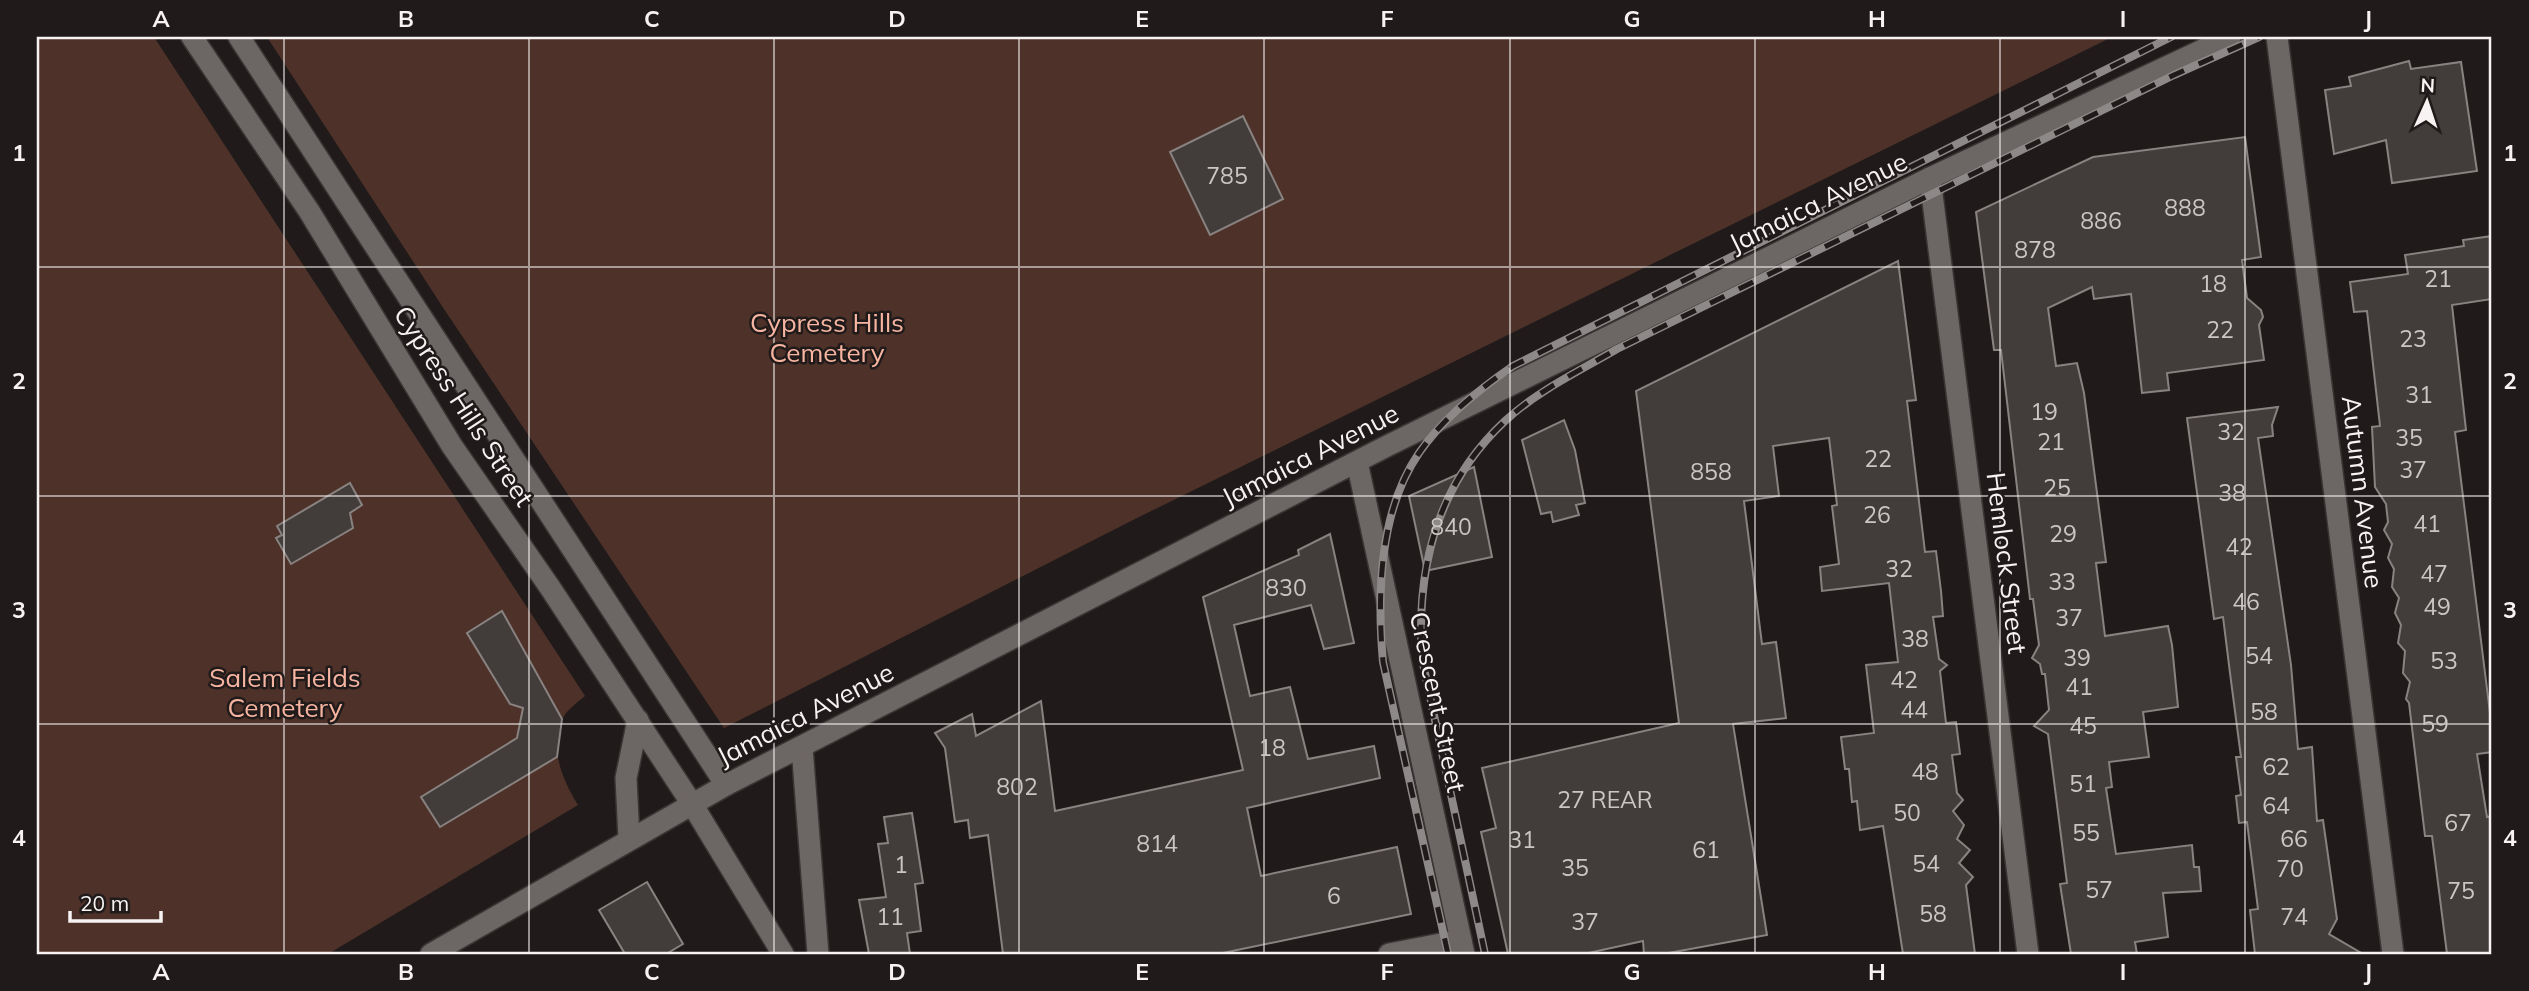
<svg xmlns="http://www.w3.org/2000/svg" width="2529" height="991" font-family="Mulish,sans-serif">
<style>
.green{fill:#4e3229}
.building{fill:#423d3b;stroke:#888280;stroke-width:2}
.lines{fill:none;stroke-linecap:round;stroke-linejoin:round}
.minor-casing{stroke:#393534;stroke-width:24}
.tertiary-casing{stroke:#393534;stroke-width:24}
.secondary-casing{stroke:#393534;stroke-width:24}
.minor{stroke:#6c6665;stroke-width:21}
.tertiary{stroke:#6c6665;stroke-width:21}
.secondary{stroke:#6c6665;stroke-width:21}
.rail-casing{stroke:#8d8988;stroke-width:8}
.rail{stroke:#201b1a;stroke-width:5;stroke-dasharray:16;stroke-linecap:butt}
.grid{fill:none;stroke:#f6f3f2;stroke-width:2;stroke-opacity:0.55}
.labels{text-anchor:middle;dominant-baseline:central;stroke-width:5;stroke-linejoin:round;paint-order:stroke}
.number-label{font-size:23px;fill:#c9c6c4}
.street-label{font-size:26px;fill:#f6f3f2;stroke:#201b1a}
.park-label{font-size:26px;fill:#f7b4a0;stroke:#201b1a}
.neatline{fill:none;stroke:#f6f3f2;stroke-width:2.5}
.grid-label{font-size:23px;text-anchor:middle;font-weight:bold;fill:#f6f3f2}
</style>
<rect width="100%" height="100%" fill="#201b1a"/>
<g class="green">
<path d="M37,37H154L585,696C578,702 565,711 562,720C549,749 563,781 578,805L328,954H37Z"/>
<polygon points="267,37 2112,37 1133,520 724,728 444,309"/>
</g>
<g class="building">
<polygon points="2409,61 2411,69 2461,62 2477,171 2392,183 2386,140 2334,154 2325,90 2351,86 2349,77"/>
<polygon points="1243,116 1283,199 1210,235 1170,152"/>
<polygon points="2245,137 2261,257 2242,260 2247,298 2261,310 2263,317 2259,325 2264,360 2167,373 2169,390 2142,393 2131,294 2094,299 2092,287 2048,308 2056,366 2077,363 2084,393 2106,562 2096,563 2105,636 2168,626 2172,645 2178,707 2143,712 2149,757 2109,762 2112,787 2106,788 2116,854 2192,845 2194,867 2199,867 2201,891 2163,893 2168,937 2135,942 2137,954 2071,954 2060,884 2067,883 2048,734 2034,726 2049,710 2045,674 2042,674 2040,664 2032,658 2039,645 2033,599 2030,599 2001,350 1994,350 1976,212 2093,157"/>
<polygon points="2492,236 2492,299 2452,305 2466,430 2455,432 2492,729 2492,752 2477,754 2487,817 2492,816 2492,954 2447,954 2432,836 2425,836 2409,703 2406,699 2410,682 2403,673 2405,651 2398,643 2401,625 2395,613 2399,598 2392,587 2394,569 2388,558 2392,544 2384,530 2388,522 2386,504 2375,487 2372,427 2380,426 2367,311 2354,312 2350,282 2408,274 2405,255 2464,246 2463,240"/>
<polygon points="1898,261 1916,400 1907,401 1925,552 1936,551 1941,591 1943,616 1933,617 1939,659 1947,665 1940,671 1946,723 1956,722 1960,754 1952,755 1957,793 1963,800 1953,811 1964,825 1957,839 1970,850 1959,863 1973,877 1966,885 1975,954 1903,954 1883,826 1860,830 1857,801 1852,802 1849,769 1845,769 1841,737 1874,733 1866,665 1898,662 1889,583 1822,591 1820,567 1839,564 1832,506 1837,505 1829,438 1773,446 1779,496 1744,501 1762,644 1776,642 1786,718 1733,724 1767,935 1663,954 1644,954 1643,941 1584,954 1508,954 1481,832 1496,828 1482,768 1679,723 1636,391"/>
<polygon points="2278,407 2272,425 2273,436 2258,438 2291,665 2298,749 2312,747 2317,821 2323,820 2337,919 2329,934 2363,954 2255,954 2250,910 2258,909 2247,822 2239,823 2236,796 2241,795 2236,757 2241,757 2230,673 2223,617 2214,619 2187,418"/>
<polygon points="1564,420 1575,450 1585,503 1576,505 1579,515 1553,522 1551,512 1541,514 1522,440"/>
<polygon points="1474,467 1492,557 1425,571 1409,496"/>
<polygon points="350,483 362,505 350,513 353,528 291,564 276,538 282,535 277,526"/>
<polygon points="1330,534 1354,643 1324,649 1311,605 1234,625 1250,696 1290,687 1308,759 1374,746 1380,778 1247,808 1261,876 1397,847 1411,914 1218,954 1003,954 988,835 970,838 968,820 955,822 945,748 935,733 972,714 976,736 1041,701 1055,811 1243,770 1203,597 1299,555 1298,550"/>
<polygon points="502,611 562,719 557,757 440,827 421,797 517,738 523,708 510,704 467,633"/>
<polygon points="912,813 923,883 915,884 921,931 907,933 910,954 869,954 859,900 886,897 878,844 888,843 884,817"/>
<polygon points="647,882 683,944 666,954 625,954 599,910"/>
</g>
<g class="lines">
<g class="minor-casing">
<g id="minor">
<polyline points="2277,37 2393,954"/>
<polyline points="1930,178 2028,954"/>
<polyline points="1357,462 1464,954"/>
<polyline points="802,747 818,954"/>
<polyline points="692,804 783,954"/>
<polyline points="1389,954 1461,940"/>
</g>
</g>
<g class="tertiary-casing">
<g id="tertiary">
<polyline points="192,37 309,211 452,446 551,589 692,804"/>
<polyline points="239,37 726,785"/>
<polyline points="629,839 626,778 638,720"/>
</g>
</g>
<g class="secondary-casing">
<polyline id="secondary" points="431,954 726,785 1387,446 1930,178 2230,37"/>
</g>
<use href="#minor" class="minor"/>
<use href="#tertiary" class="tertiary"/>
<use href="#secondary" class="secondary"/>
<g class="rail-casing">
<g id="rail">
<path d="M1448,954L1383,662C1377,595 1379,511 1419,453C1443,418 1478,390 1513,366L2171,37"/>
<path d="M1485,954L1422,659C1416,569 1436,485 1505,421C1537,391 1579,371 1617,349L2174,75L2259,37"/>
</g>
</g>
<use href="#rail" class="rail"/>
</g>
<path class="grid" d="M284,37V954M529,37V954M774,37V954M1019,37V954M1264,37V954M1510,37V954M1755,37V954M2000,37V954M2245,37V954M37,267H2492M37,496H2492M37,724H2492"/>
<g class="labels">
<g class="number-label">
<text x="1227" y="175">785</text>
<text x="2185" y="207">888</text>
<text x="2101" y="220">886</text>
<text x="2035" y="249">878</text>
<text x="2438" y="278">21</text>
<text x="2213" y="283">18</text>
<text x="2220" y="329">22</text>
<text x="2413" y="338">23</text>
<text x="2419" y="394">31</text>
<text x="2044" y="411">19</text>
<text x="2231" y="431">32</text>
<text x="2409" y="437">35</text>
<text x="2051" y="441">21</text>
<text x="1878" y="458">22</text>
<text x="2413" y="469">37</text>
<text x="1711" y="471">858</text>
<text x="2057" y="487">25</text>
<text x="2232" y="492">38</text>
<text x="1877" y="514">26</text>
<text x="2427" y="523">41</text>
<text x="1451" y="526">840</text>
<text x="2063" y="533">29</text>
<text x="2239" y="546">42</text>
<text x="1899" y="568">32</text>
<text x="2434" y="573">47</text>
<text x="2062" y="581">33</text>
<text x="1286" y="587">830</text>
<text x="2246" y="601">46</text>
<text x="2437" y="606">49</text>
<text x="2069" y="617">37</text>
<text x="1915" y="638">38</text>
<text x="2259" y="655">54</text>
<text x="2077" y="657">39</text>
<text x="2444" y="660">53</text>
<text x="1904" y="679">42</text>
<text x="2079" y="686">41</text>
<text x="1914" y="709">44</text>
<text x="2264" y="711">58</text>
<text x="2435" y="723">59</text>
<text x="2083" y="725">45</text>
<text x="1272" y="747">18</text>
<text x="2276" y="766">62</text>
<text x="1925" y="771">48</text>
<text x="2083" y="783">51</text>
<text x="1017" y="786">802</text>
<text x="1605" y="799">27 REAR</text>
<text x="2276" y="805">64</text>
<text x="1907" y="812">50</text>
<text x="2458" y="822">67</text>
<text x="2086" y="832">55</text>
<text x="2294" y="838">66</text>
<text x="1522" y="839">31</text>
<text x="1157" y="843">814</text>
<text x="1706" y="849">61</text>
<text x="1926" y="863">54</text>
<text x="901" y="864">1</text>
<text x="1575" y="867">35</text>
<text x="2290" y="868">70</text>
<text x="2099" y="889">57</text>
<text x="2461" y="890">75</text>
<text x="1334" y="895">6</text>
<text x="1933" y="913">58</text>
<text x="890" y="916">11</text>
<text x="2294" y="916">74</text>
<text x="1585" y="921">37</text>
</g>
<g class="street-label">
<text transform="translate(1818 202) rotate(-26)">Jamaica Avenue</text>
<text transform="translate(464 406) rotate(57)">Cypress Hills Street</text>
<text transform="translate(1310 455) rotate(-27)">Jamaica Avenue</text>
<text transform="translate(2363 492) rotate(83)">Autumn Avenue</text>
<text transform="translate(2007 563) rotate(83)">Hemlock Street</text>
<text transform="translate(1438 702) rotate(78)">Crescent Street</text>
<text transform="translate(805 714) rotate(-27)">Jamaica Avenue</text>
</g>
<g class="park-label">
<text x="827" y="322">Cypress Hills<tspan x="827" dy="30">Cemetery</tspan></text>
<text x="285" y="677">Salem Fields<tspan x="285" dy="30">Cemetery</tspan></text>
</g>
</g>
<rect width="2529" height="991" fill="none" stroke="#201b1a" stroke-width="77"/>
<g transform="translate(2427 102) rotate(3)" stroke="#201b1a" stroke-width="5" paint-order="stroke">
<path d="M0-5L12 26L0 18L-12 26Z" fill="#f6f3f2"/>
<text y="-10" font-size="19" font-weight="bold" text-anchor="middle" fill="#f6f3f2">N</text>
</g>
<path d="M70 911v10h91v-10" fill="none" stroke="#f6f3f2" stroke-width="3.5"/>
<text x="80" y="911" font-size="21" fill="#f6f3f2" stroke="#201b1a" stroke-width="5" paint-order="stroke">20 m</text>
<rect x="38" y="38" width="2452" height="915" class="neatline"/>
<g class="grid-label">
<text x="161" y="27">A</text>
<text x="406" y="27">B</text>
<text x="652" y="27">C</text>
<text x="897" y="27">D</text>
<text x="1142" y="27">E</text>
<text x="1387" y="27">F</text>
<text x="1632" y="27">G</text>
<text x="1877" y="27">H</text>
<text x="2123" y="27">I</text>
<text x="2368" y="27">J</text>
<text x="19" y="161">1</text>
<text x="2510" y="161">1</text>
<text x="19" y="389">2</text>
<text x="2510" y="389">2</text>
<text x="19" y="618">3</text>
<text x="2510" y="618">3</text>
<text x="19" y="846">4</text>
<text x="2510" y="846">4</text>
<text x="161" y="980">A</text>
<text x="406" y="980">B</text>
<text x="652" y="980">C</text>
<text x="897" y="980">D</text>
<text x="1142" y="980">E</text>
<text x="1387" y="980">F</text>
<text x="1632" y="980">G</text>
<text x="1877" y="980">H</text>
<text x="2123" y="980">I</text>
<text x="2368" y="980">J</text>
</g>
</svg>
